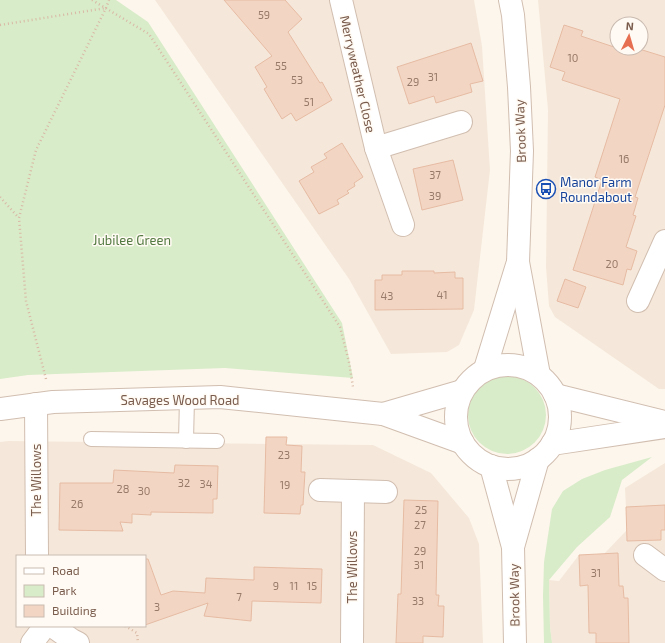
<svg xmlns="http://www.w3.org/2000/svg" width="665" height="643" font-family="'Exo 2',sans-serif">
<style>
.residential{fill:#f5e8da;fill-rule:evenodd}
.green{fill:#d8ecc9}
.building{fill:#f3d5c3;stroke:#e6bba3}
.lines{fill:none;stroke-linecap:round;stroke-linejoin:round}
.service-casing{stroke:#d1beb0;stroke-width:16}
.minor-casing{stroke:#d1beb0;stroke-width:24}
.tertiary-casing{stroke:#d1beb0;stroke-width:24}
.path{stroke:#d9b8a5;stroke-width:2.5;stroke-dasharray:1 3;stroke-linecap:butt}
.service{stroke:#fff;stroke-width:14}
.minor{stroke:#fff;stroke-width:22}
.tertiary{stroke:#fff;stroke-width:22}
.labels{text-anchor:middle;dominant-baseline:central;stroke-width:3;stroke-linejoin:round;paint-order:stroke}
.number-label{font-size:11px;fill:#987a6a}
.street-label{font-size:13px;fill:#7a5c4d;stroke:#fffaf3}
.transit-label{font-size:13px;fill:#164399;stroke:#fffaf3;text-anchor:start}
.park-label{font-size:13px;fill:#537a41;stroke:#fffaf3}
</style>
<rect width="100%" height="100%" fill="#fdf6ec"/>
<g class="residential">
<polygon points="155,0 474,0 482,46 490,170 474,310 459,345 447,352 391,354 349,279"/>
<path d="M538,0H665V389H659L555,317L549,306L546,267L548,110ZM617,24H641V48H617Z"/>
<path d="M8,441L373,445L431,473L469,518L479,544L483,643H0V442ZM17,556H145V626H17Z"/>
<polygon points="665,463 665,643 552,643 550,627 549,580 559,581 579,555 604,554 627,530 625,488"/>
</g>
<g class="green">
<polygon points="0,0 116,0 148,22 342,323 353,378 225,368 28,375 0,379"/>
<circle cx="507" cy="415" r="39"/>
<polygon points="652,457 622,480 610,517 577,547 549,580 550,627 552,643 544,643 543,596 544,562 552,509 563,491 582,479 605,470"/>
</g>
<g class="building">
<polygon points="224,0 285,0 302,19 288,32 320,83 322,82 332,100 296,121 291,113 282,119 264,89 267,87 255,67 272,56"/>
<polygon points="564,25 583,31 581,36 617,48 635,52 636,48 665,57 665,105 635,197 638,198 633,215 636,216 626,247 637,251 631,270 627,269 623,285 573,270 602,180 595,177 620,99 562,80 565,72 550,67"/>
<polygon points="471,43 483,81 470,84 472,92 436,103 434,96 409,104 397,67"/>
<polygon points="342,143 363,177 354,183 355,186 347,191 349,193 337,200 339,204 319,214 299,181 314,172 311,167 327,158 324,154"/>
<polygon points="453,160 463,200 422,210 413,169"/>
<polygon points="402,271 434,271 434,273 455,272 455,278 463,278 463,309 375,310 375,280 382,280 382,275 402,275"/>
<polygon points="565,279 586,287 578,308 557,301"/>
<polygon points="266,437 287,437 286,445 302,446 301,472 305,472 303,505 301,505 300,514 264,513"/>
<polygon points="175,465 218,466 217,499 213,499 213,513 151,512 151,515 132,514 132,523 120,522 123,531 59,530 60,483 113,483 114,470 174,473"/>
<polygon points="404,500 438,501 436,595 439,595 438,606 444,606 443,637 423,636 423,643 396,643 398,594 401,594"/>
<polygon points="665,505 665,530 661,530 661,540 627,541 626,507"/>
<polygon points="618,553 619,586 623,586 624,598 628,598 629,643 596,643 596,633 589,633 588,585 580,586 579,555"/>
<polygon points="145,559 148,559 161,595 173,591 205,593 206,578 254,580 254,567 322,569 321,603 252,601 251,621 204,616 208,603 145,625"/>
</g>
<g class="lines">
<g class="service-casing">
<g id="service">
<polyline points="91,439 217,441"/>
<polyline points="186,441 187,398"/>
</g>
</g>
<g class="minor-casing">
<g id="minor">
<polyline points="341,0 376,148 403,225"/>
<polyline points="376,148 461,122"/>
<polyline points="638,301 665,241"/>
<polyline points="36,404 37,556"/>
<polyline points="0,409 53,402 220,397 383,414 463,443"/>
<polyline points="383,414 462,391"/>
<polyline points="320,490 386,492"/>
<polyline points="645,555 665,570"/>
<polyline points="52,626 72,640 78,643"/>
<polyline points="32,643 45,626"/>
<polyline points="352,643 353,491"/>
</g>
</g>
<g class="tertiary-casing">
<g id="tertiary">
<polyline points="510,0 513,15 519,87 522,151 518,262 539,375"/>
<circle cx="508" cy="417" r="52"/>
<polyline points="485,369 517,265"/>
<polyline points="555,395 665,422"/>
<polyline points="552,444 665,427"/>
<polyline points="491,466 513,547 515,643"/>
<polyline points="513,547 538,459"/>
</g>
</g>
<g class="path">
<polyline points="92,0 149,34 340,327 349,362 353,387"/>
<polyline points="0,25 106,8"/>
<polyline points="0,197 18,217"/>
<polyline points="46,379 26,301 19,218 36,150 106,8 109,0"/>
<polyline points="125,626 137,633 138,643"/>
</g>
<use href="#service" class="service"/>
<use href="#minor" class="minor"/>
<use href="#tertiary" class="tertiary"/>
</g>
<defs>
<g id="bus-ring" transform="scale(1)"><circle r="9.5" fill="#fffaf3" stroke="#1a4fb4" stroke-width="1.5"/><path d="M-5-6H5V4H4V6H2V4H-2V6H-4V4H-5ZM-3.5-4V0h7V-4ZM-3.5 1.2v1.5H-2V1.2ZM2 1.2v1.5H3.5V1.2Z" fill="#1a4fb4"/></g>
</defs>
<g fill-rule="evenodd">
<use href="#bus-ring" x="546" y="189"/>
</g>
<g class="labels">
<g class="number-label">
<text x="264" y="14">59</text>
<text x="573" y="57">10</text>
<text x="281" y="65">55</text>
<text x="433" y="76">31</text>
<text x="297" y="79">53</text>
<text x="413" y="81">29</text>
<text x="309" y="101">51</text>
<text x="624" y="158">16</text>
<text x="435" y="174">37</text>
<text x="435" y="195">39</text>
<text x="612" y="263">20</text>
<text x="442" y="294">41</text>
<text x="387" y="295">43</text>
<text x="284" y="454">23</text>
<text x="184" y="482">32</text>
<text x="206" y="483">34</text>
<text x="285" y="484">19</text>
<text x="123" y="488">28</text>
<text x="144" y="490">30</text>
<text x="77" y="503">26</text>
<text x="421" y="509">25</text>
<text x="420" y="524">27</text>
<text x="420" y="550">29</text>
<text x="419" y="564">31</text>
<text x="596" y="572">31</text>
<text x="276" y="585">9</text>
<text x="294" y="585">11</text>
<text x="312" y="585">15</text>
<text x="239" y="596">7</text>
<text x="418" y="600">33</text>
<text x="157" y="606">3</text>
</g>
<g class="street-label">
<text transform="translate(358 74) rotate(77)">Merryweather Close</text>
<text transform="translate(520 131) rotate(-92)">Brook Way</text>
<text x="180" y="400">Savages Wood Road</text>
<text transform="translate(36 480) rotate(-90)">The Willows</text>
<text transform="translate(352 567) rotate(-90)">The Willows</text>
<text transform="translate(514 595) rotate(-91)">Brook Way</text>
</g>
<g class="transit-label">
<text x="560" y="182">Manor Farm<tspan x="560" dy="15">Roundabout</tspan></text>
</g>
<g class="park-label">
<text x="132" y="240">Jubilee Green</text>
</g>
</g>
<rect x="16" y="555" width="130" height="72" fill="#fffaf3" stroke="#cabbb1"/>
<rect x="24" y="568" width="20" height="6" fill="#ffffff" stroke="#cabbb1"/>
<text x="52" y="575" font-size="12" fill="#7a5c4d">Road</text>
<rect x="24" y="585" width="20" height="12" fill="#d8ecc9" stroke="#cabbb1"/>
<text x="52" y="595" font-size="12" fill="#7a5c4d">Park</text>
<rect x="24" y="605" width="20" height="12" fill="#f3d5c3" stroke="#cabbb1"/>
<text x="52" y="615" font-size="12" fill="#7a5c4d">Building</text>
<g transform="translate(629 36) rotate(5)"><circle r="19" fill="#fffaf3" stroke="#cabbb1"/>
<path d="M0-3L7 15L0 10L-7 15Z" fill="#e76f51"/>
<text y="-6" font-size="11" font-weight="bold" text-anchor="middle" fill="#7a5c4d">N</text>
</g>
</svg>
